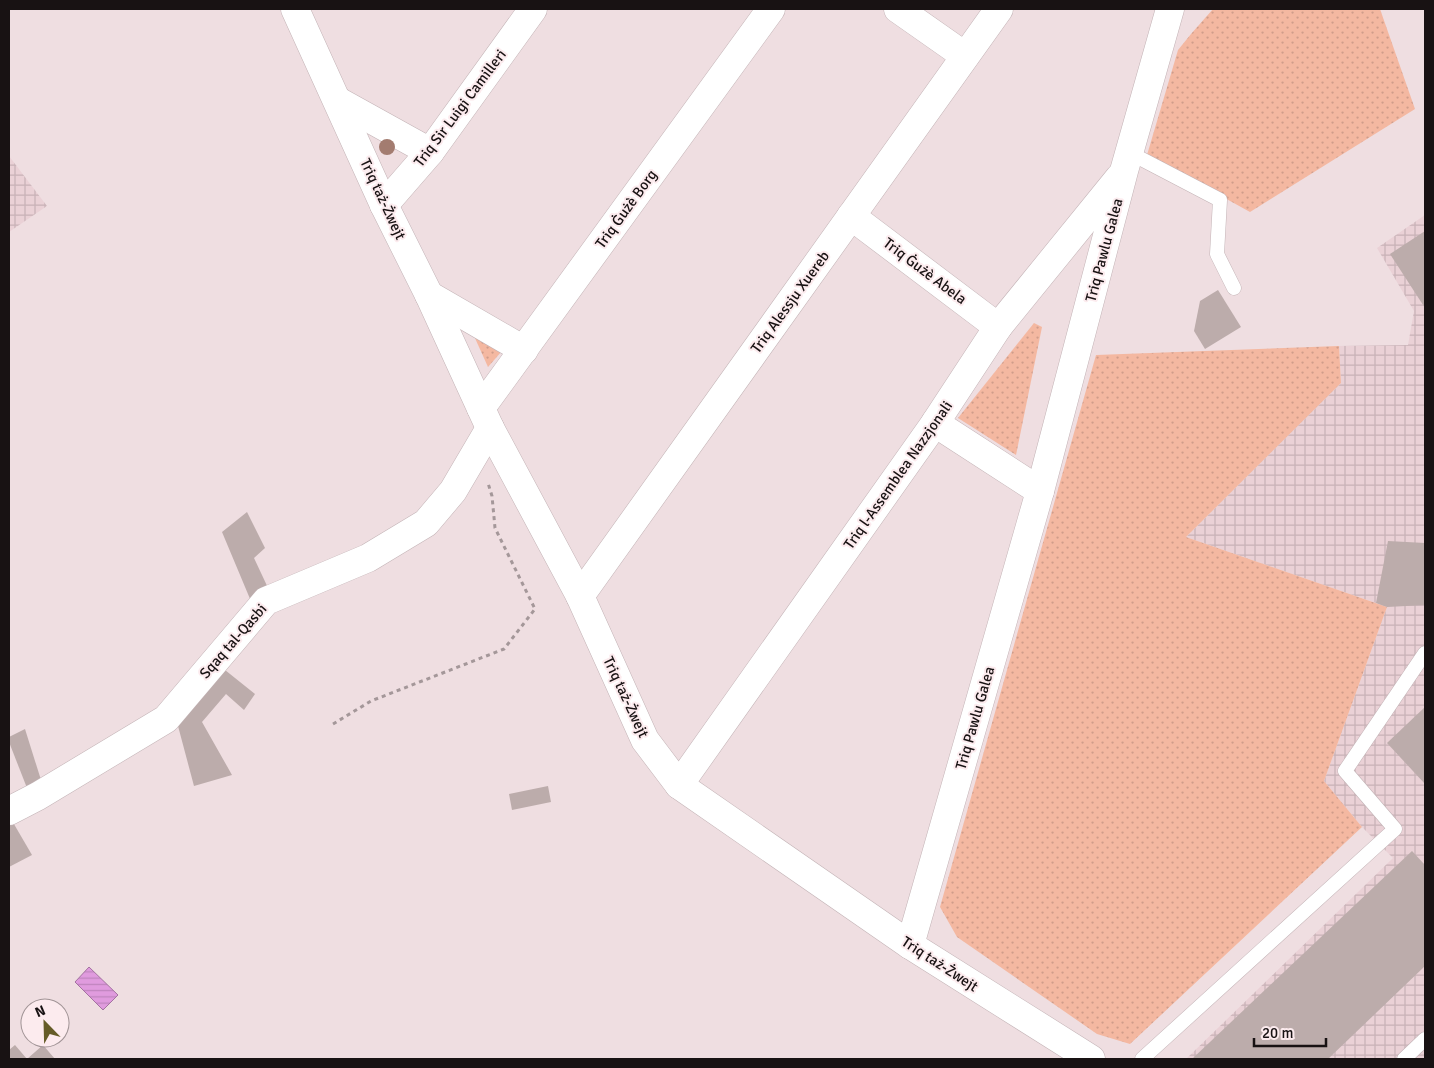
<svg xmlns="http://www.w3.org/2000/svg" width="1434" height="1068" font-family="Signika,sans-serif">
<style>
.industrial{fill:url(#industrial-grid)}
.grass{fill:url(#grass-dots)}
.water{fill:url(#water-rules);stroke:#a472a1}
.building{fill:#bcacab}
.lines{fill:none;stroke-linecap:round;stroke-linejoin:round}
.lane-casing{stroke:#c3b3b6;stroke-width:15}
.street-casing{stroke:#c3b3b6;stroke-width:29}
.path{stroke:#a49799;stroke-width:3;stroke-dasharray:4 4;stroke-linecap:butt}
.lane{stroke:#fff;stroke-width:14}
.street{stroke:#fff;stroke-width:28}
.tree{fill:#a37c70}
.labels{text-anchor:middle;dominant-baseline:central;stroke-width:4;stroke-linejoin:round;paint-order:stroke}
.street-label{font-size:15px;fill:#181213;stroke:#fcebee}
</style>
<defs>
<pattern id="industrial-grid" width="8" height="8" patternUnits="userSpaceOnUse" patternTransform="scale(1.25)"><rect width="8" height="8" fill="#ead1d6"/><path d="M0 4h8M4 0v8" fill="none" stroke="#c8b2b7"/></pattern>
<pattern id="grass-dots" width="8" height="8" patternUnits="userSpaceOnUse" patternTransform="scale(1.25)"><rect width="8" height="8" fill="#f4b8a1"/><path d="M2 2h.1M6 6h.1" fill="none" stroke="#d09d8a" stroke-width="1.8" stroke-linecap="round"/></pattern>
<pattern id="water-rules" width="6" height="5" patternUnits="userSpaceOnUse" patternTransform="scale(1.25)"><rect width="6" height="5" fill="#e09bde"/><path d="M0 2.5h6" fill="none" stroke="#bf84be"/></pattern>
</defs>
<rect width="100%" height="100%" fill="#efdee1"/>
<g class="industrial">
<polygon points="9,156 47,206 9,232"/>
<polygon points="1425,215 1425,1059 1186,1059 1393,858 1362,827 1324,781 1387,607 1186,537 1341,383 1339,346 1408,345 1414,311 1377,248"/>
</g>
<g class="grass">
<polygon points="1213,9 1380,9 1415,109 1250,212 1147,155 1178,50 1191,34"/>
<polygon points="1034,323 1042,327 1016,455 958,418"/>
<polygon points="470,327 502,351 488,367"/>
<polygon points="1339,346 1341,383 1186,537 1387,607 1324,781 1362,827 1130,1044 1097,1034 957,937 940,907 1096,355"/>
</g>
<polygon class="water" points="89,967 118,995 103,1010 75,982"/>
<g class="building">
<polygon points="1425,231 1425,308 1390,254"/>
<polygon points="1218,290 1241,327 1205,349 1194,331 1200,301"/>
<polygon points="247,512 265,548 254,558 269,590 253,606 222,532"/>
<polygon points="1388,541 1425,543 1425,605 1387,607 1376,603"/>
<polygon points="225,670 255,694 244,710 226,694 202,722 232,775 194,786 178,726"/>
<polygon points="1425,707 1425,784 1387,743"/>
<polygon points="25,729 41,780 27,788 9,742 9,737"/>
<polygon points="548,786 551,802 512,810 509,794"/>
<polygon points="11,819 32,855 9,867 9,820"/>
<polygon points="1412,851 1425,865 1425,966 1328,1059 1192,1059"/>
<polygon points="15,1045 27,1059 43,1045 55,1059 9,1059 9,1050"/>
</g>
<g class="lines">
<g class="lane-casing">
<g id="lane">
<polyline points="1130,153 1220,200 1217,254 1234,288"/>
<polyline points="1142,1059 1395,829 1345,771 1425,653"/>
<polyline points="1404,1059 1425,1039"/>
</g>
</g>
<g class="street-casing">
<g id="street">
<polyline points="295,9 384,205 429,295 490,428 580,596 645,740 679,785 910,945 1091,1059"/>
<polyline points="898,9 965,56"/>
<polyline points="338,101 430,152"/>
<polyline points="384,205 430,152 533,9"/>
<polyline points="851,216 998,327"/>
<polyline points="429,295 524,350"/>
<polyline points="481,408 771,9"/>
<polyline points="935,423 1040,491"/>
<polyline points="580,596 999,9"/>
<polyline points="679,785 935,423 998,327 1119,178"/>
<polyline points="9,811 38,796 166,719 266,601 368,558 426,523 453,491 490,428"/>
<polyline points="910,945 1040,491 1124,171 1170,9"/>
</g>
</g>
<polyline class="path" points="333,724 371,701 504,649 535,609 495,528 492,496 488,483"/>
<use href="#lane" class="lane"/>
<use href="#street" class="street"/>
</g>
<circle class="tree" cx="387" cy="147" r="8"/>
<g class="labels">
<g class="street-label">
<text transform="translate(460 108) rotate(-53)">Triq Sir Luigi Camilleri</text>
<text transform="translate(383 199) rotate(65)">Triq taż-Żwejt</text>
<text transform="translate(626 209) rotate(-54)">Triq Ġużè Borg</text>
<text transform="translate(1104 250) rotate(-75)">Triq Pawlu Galea</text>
<text transform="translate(925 271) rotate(37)">Triq Ġużè Abela</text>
<text transform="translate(790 302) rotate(-54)">Triq Alessju Xuereb</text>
<text transform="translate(898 475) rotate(-55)">Triq l-Assemblea Nazzjonali</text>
<text transform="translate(233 641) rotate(-49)">Sqaq tal-Qasbi</text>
<text transform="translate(626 697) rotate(65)">Triq taż-Żwejt</text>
<text transform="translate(975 718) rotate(-74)">Triq Pawlu Galea</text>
<text transform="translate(940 964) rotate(33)">Triq taż-Żwejt</text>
</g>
</g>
<rect width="1434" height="1068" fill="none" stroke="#181213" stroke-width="20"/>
<g transform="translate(45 1023) rotate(337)"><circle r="24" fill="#fcebee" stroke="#a19496"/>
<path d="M0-4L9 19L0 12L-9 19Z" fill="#655b27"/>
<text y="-8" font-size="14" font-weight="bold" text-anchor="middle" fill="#181213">N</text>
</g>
<path d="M1254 1038v8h72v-8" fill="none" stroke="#181213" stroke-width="2.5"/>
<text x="1262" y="1038" font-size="15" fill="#181213" stroke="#fcebee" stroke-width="4" paint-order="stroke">20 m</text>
</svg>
